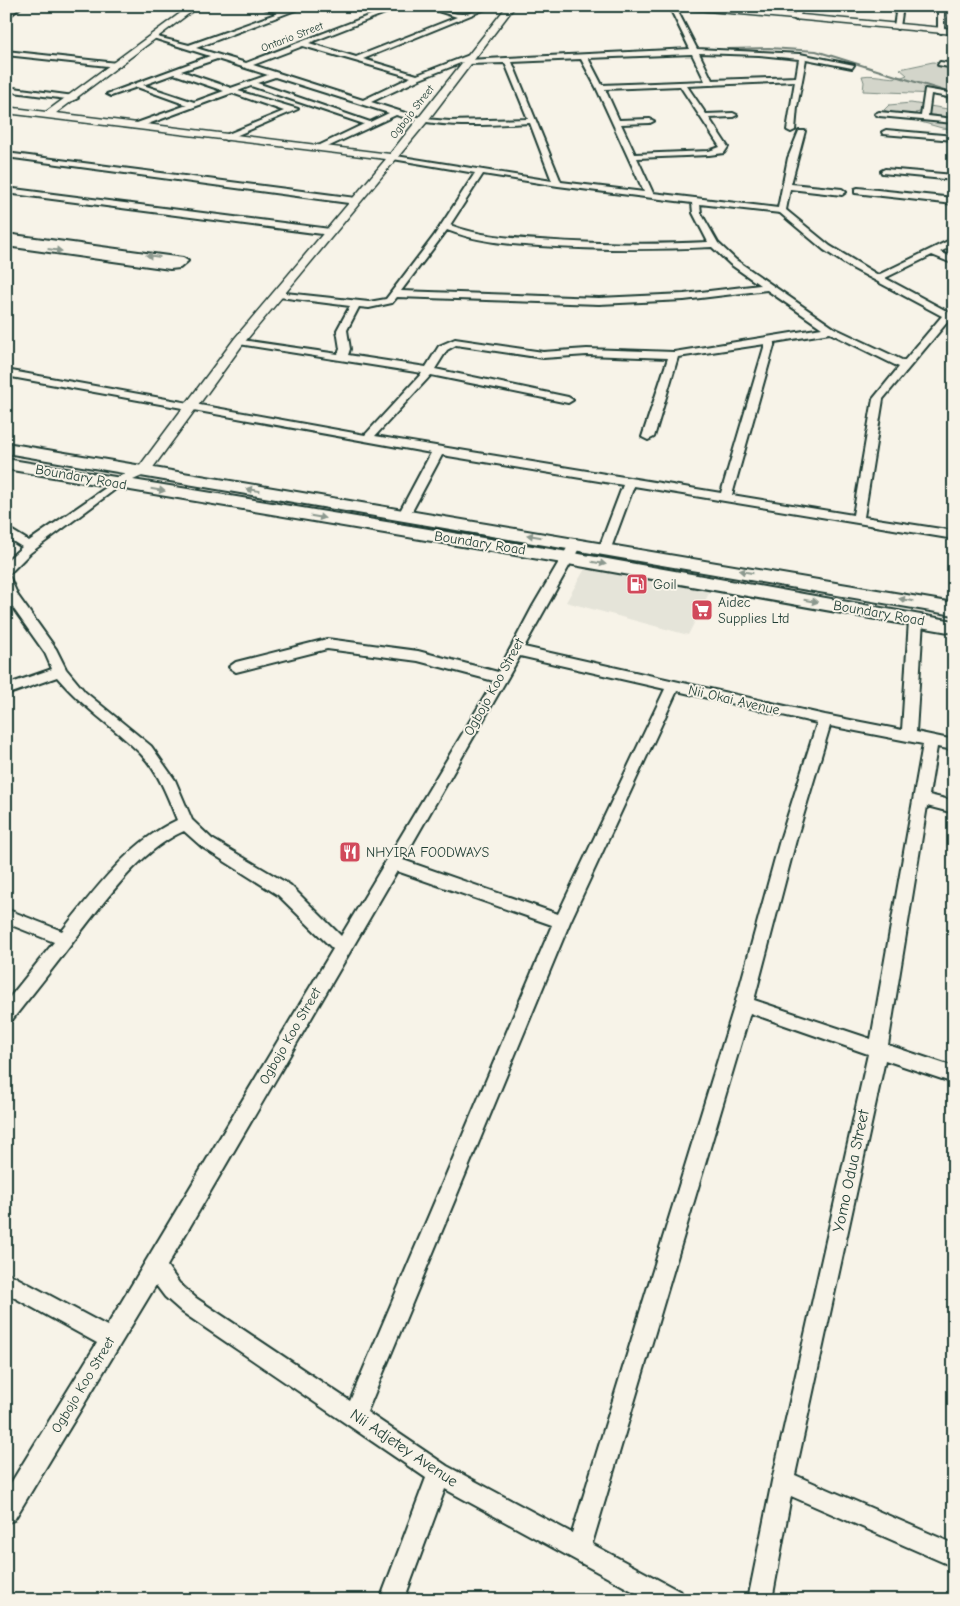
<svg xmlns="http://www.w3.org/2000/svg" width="960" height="1606" font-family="'Comic Neue',sans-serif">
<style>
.built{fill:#e5e4d9}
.green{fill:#d3d5ca;stroke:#79897f}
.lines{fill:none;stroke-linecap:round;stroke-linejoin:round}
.stream{stroke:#6f8077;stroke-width:2}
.minor-casing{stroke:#1f3d34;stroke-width:4}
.tertiary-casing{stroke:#1f3d34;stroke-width:3}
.secondary-casing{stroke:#1f3d34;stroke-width:4}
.minor{fill:#f7f3e8;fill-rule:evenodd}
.tertiary{fill:#f7f3e8;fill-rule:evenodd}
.secondary{fill:#f7f3e8;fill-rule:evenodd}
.oneway{fill:#8b988e}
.labels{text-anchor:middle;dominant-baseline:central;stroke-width:4;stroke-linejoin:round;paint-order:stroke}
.far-street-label{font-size:11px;fill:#1f3d34;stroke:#f7f3e8}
.street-label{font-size:14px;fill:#1f3d34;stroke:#f7f3e8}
.poi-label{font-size:14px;fill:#1f3d34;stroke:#f7f3e8;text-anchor:start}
.near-street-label{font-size:16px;fill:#1f3d34;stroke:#f7f3e8}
</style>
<rect width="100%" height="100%" fill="#f7f3e8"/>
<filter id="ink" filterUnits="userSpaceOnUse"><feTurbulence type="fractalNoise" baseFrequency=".02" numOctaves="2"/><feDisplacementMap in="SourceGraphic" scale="10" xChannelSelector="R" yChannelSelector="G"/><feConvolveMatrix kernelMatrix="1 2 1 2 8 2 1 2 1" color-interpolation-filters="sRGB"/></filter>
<g filter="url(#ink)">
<polygon class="built" points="586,567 711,589 688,635 566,602"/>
<g class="green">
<path d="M933,62L954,65V103L936,94L863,91L864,82L862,76C878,73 894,82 907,75L900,69Z"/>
<polygon points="911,103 954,110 954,129 942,128 917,121 932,116 920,112 915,113 921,117 893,114 884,110 889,105"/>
</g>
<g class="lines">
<polyline class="stream" points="728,49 769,48 816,51 954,94"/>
<g class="minor-casing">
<g id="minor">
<polygon points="15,6 22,6 6,19 6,13"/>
<path d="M259,6C268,6 277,11 285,10C292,10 298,6 306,6L196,48L246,63L394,6H403L309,43L356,57L457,17L422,6C436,6 448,14 462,14C472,15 482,6 493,6L363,59L417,75L472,54L475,56L468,60L690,49L669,6H675L697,49L800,54L854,65L852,68L806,59L797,107L795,130L791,132L787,130L795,81L687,86L706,114L733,113L737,115L733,117L709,118L728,147L724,153L709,155L637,158L653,193L778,208L788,158L799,131H805L791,184L842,189L846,192L842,195L790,189L786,210L830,246L878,275L954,238V245L940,252L954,258V264L932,255L885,278L954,315V322L949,320L883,399L864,517L954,531V539L634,486L611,548L605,552L599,548L623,485L442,455L410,515L404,519L398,515L431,453L6,376V370L365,435L422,373L239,344L234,341L235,339L338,354L340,349L337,330L350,306L279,297L274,294L276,292L369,302L386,299L434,236L475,173L393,159H390V155L552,181L530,123C482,125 442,129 396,115L321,150H318V146L364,124L251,86L238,91L298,109L226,140L222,138L223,136L284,111L232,93L137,128H134V124L187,105L137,87L111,96L107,94L210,56L153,38V36L189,45L278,13ZM303,46L411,77L363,100L253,65ZM699,53L759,55L799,59L796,77L712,80ZM692,54L705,81L602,85L588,58ZM217,59L268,75L231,88L181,71ZM581,59L596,87L644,192L561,182L512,62ZM463,62L466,64L505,63L528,119L450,121L424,119L371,102L420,79ZM174,74L224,91L194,102L143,85ZM275,77L389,113L370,122L257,83ZM680,86L720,147L709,151L635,154L621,124L650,123L654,121L650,119L619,120L605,89ZM483,174L558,186L692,203L693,213L708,242C652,245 596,244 540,240C509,238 479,236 450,225ZM700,204L780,213L824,250L850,267L942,316L904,361L834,328L736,260L718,243L701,213ZM447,230C477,242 509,244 540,246C598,250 655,250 712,247L730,264L760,285L684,294L599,298L401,291ZM767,290L822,328L674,352L587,349L543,352L455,339L439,346L426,367L348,355L350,349L347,330L359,307L369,308L392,303L397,297L599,304L684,300ZM830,333L899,367L873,399L853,515L732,495L775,342ZM765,344L721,493L375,436L431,375L568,403L573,400L568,397L435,369L447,350L456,345L543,358L587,355L668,358L642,437L648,440L654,437L678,357Z"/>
<polygon points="797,6 803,6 799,18 796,20 793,18"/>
<polygon points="897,6 903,6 900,27 897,29 894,27"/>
<polygon points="938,6 944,6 944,31 941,33 938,31"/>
<polygon points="6,51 117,63 121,65 117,67 6,55"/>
<polygon points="940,62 954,64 954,68 938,65"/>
<polygon points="6,87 74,96 78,98 74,100 6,91"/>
<polygon points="925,89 954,94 954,98 931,94 928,116 954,119 954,123 879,116 875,114 879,112 921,116"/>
<polygon points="886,130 954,136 954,140 883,134 882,132"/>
<polygon points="6,153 356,198 360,201 356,204 6,157"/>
<polygon points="885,169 954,175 954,180 882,173 881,171"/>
<polygon points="6,188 330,229 334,232 330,235 6,193"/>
<polygon points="858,188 954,198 954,204 855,193 855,189"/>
<polygon points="6,234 183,258 188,261 180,268 170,269 6,246 6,240 175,263 6,240"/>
<polygon points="117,480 121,481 121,485 30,553 10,573 6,574 6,561 22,547 6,537 6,527 29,541"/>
<path d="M576,539L582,543L524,647L825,715L902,730L909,620L916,616L923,620L916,732L954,740V750L937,747L929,795L954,801V813L927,806L888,1045L954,1067V1083L885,1060L795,1475L954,1544V1567L791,1496L772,1600H748L772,1481L868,1054L750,1013L592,1544L681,1592L685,1600H649L445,1489L404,1600H380L426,1478L182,1312L165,1297L156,1285L14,1520L6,1523V1491L97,1343L6,1293V1272L107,1326L333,949L278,895L202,847L184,831C139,851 106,900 76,938C55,966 33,993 12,1020L6,1023V1002L54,942L6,923V909L62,931C95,890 129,842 177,820C168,797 158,771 140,753C113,726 82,707 57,677L6,695V685L52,669L45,653L6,598V577L10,578L18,596L56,649L66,669L85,692L151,746L175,780L192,820L212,839L290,885L341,936L494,681L418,661L327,649L236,672L229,667L236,662L327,639L418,651L498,672L533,606L570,543ZM520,656L665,689L558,914L403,860ZM677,691L817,723L780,840L735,1004L572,1533L447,1466L367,1412L570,922ZM830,726L923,744L871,1039L754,1000L796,840ZM397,871L552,925L350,1401L196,1298L179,1283L167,1266Z"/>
</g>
</g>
<g class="tertiary-casing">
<g id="tertiary">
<polygon points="190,6 199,6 56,113 390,154 507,6 515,6 426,123 243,344 149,473 117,487 110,483 112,480 139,467 235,338 386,159 6,113 6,107 46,112"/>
<polygon points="671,6 704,6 954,29 954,34 675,8"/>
</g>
</g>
<g class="secondary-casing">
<g id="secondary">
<polygon points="6,443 954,603 954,615 6,453"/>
<polygon points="6,459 568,552 954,621 954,633 568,564 6,469"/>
</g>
</g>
<use href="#minor" class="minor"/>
<use href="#tertiary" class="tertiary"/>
<use href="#secondary" class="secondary"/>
</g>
<defs><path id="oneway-solid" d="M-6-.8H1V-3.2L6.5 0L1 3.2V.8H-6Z" transform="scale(1.25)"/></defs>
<g class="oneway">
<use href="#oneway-solid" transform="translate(55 250) rotate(8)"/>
<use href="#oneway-solid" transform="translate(153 256) rotate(-173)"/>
<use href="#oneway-solid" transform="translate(158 490) rotate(9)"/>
<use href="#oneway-solid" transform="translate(253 490) rotate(-170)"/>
<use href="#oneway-solid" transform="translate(318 517) rotate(10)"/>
<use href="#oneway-solid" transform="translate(534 536) rotate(-171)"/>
<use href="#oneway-solid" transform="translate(599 563) rotate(10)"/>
<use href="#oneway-solid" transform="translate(746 572) rotate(-170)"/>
<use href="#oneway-solid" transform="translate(906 600) rotate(-170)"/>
<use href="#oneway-solid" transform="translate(811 601) rotate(10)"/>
</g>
</g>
<defs>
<g id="fuel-square" transform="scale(1.125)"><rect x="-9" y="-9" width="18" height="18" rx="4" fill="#d1495b" stroke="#f7f3e8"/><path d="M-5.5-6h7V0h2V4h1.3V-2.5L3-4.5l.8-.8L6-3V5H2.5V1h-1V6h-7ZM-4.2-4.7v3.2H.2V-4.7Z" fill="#fff"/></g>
<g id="supermarket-square" transform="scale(1.125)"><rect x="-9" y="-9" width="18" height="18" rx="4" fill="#d1495b" stroke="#f7f3e8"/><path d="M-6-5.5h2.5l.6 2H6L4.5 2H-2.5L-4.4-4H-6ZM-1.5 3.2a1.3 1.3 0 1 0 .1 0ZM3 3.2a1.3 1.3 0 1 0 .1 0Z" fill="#fff"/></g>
<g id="restaurant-square" transform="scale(1.125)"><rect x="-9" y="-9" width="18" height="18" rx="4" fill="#d1495b" stroke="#f7f3e8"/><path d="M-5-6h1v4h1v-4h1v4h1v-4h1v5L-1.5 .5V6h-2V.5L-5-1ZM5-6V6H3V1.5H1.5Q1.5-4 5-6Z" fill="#fff"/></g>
</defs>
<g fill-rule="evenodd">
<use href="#fuel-square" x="637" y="584"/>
<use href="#supermarket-square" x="702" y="610"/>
<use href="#restaurant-square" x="350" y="852"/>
</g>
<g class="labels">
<g class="far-street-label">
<text transform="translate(292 37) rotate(-21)">Ontario Street</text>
<text transform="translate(412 112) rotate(-52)">Ogbojo Street</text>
</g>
<g class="street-label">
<text transform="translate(81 477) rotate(10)">Boundary Road</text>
<text transform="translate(480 543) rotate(9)">Boundary Road</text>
<text transform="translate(879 613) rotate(10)">Boundary Road</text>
<text transform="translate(494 687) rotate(-61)">Ogbojo Koo Street</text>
<text transform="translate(734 700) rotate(13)">Nii Okai Avenue</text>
<text transform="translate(290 1036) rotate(-60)">Ogbojo Koo Street</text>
<text transform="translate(83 1385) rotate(-59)">Ogbojo Koo Street</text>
</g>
<g class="poi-label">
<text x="653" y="584">Goil</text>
<text x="718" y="602">Aidec<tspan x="718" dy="16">Supplies Ltd</tspan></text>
<text x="366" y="852">NHYIRA FOODWAYS</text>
</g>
<g class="near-street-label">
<text transform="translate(851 1171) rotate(-78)">Yomo Odua Street</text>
<text transform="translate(404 1448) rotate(34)">Nii Adjetey Avenue</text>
</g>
</g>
<rect width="960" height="1606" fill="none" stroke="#f7f3e8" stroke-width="25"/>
<rect x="12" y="12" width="935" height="1581" fill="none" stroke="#1f3d34" stroke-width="2" filter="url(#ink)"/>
</svg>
